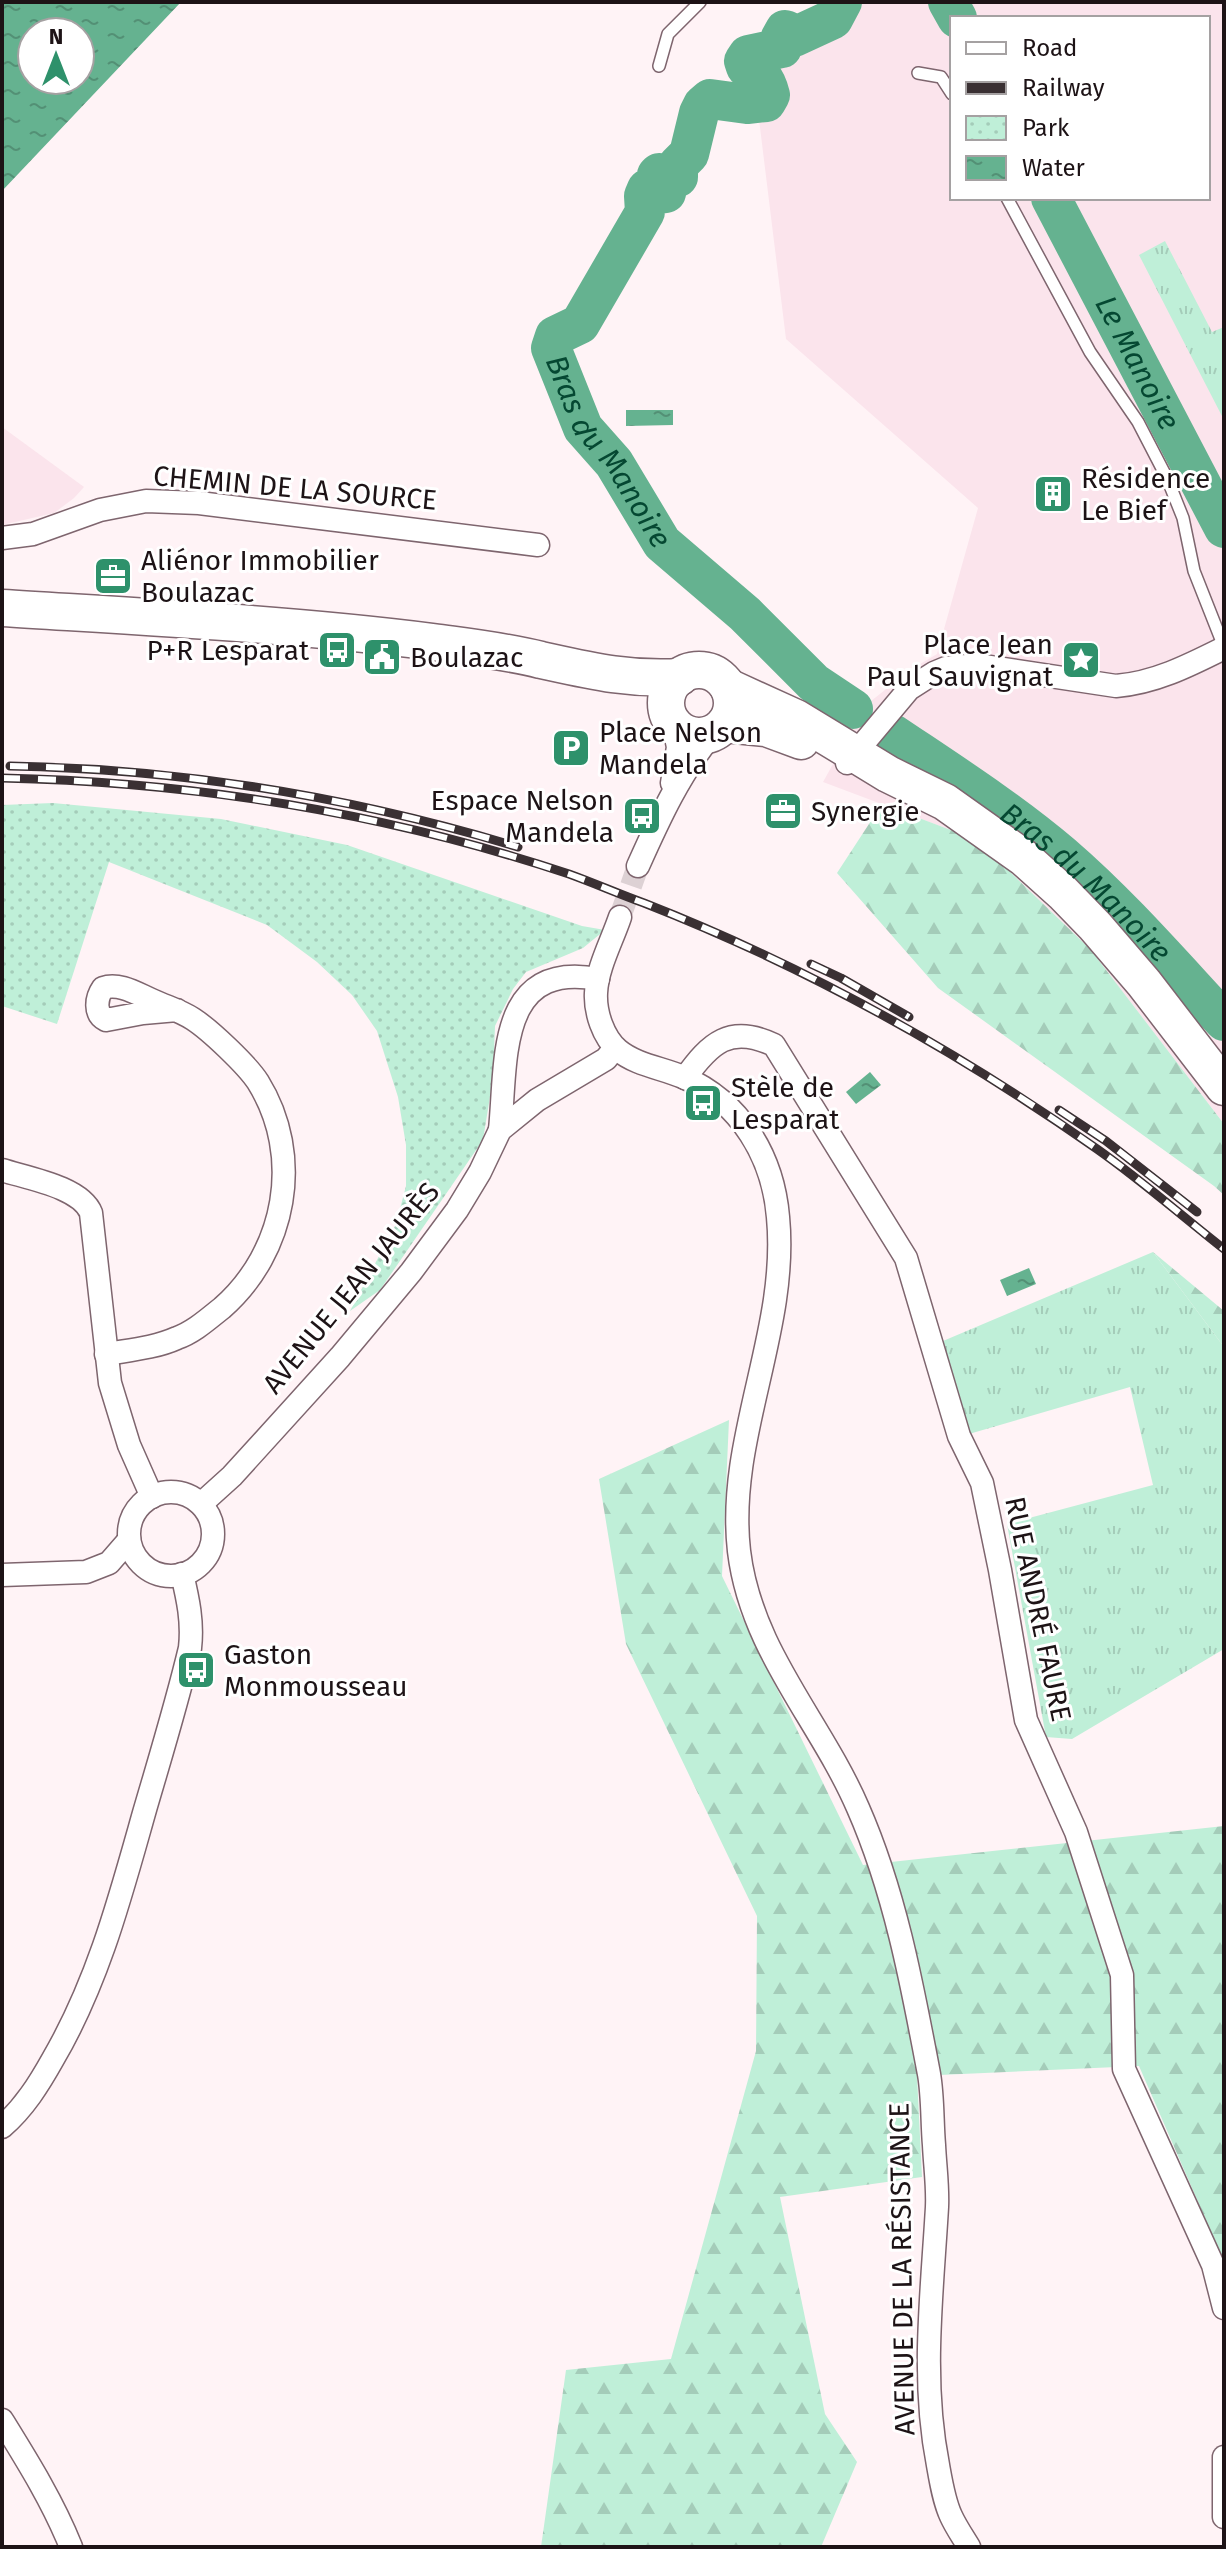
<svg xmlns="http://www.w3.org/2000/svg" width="1226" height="2549" font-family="'Fira Sans',sans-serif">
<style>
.built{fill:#fbe4ec;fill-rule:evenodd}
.grass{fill:url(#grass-tufts)}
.forest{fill:url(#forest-firs)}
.park{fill:url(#park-dots)}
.water{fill:url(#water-ripples);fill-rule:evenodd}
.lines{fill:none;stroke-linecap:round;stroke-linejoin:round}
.river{stroke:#65b290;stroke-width:40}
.street-tunnel{stroke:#ddd1d4;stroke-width:22;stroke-dasharray:22 11;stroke-linecap:butt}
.lane-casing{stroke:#7e656e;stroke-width:14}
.street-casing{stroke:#7e656e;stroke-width:25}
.primary-casing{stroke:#7e656e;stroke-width:39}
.lane{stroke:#fff;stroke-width:11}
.street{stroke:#fff;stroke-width:22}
.primary{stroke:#fff;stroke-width:36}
.rail-casing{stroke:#3a3033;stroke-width:9}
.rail{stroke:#fff;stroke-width:6;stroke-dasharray:18;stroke-linecap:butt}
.labels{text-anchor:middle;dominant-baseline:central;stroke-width:6;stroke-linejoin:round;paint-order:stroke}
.poi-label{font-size:28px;fill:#1d1316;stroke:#fff;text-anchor:start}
.street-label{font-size:28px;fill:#1d1316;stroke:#fff}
.water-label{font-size:30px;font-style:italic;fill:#054832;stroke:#fff}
</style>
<defs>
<pattern id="grass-tufts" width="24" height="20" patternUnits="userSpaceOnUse" patternTransform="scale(2)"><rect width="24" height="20" fill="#bfefd8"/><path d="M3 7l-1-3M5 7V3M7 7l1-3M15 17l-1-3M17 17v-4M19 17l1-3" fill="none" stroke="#a4ccb9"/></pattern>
<pattern id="forest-firs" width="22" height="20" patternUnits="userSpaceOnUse" patternTransform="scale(2)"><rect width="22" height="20" fill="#bfefd8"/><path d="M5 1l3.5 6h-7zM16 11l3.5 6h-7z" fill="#a4ccb9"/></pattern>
<pattern id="park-dots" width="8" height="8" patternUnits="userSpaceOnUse" patternTransform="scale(2)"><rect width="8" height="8" fill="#bfefd8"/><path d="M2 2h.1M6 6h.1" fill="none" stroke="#a4ccb9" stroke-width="1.8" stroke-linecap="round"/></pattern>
<pattern id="water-ripples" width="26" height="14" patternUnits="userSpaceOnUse" patternTransform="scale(2)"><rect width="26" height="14" fill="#65b290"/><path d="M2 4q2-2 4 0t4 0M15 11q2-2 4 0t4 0" fill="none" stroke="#539075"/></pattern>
</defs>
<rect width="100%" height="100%" fill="#fff3f6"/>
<g class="built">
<path d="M845,2H1224V1124L1090,949L1006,868L956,832L823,782L866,705L910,670L937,654L978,508L786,339L750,46ZM952,18H1208V198H952Z"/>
<polygon points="2,427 84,487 74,498 54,513 2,525"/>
</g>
<g class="grass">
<polygon points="1165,241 1212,332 1224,327 1224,420 1139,255"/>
<polygon points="1153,1252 1224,1347 1224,1649 1072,1739 1046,1737 1007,1524 1153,1485 1130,1387 969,1434 943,1341"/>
</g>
<g class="forest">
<polygon points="882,804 956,832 1006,868 1090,949 1224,1124 1224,1195 1214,1186 938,988 837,873"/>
<polygon points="1153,1252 1224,1311 1224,1347"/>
<polygon points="729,1420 722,1576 863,1865 1224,1826 1224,2262 1139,2066 917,2076 922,2177 780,2197 825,2414 857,2462 821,2547 541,2547 566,2370 671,2359 756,2051 757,1916 626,1644 599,1479"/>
</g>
<polygon class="park" points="53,803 221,819 347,845 582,926 605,930 583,948 526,972 513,989 495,1026 493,1078 483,1140 380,1290 350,1311 396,1224 406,1186 406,1145 398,1097 377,1031 352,995 317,962 267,925 109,862 57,1024 2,1006 2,805"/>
<g class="water">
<path d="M2,2H181L2,191ZM32,32H80V80H32Z"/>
<polygon points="626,410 673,410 673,425 626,426"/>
<polygon points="870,1072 881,1085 856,1104 846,1092"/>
<polygon points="1029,1268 1036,1284 1007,1296 1000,1280"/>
</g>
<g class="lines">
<g class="river">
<path id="s1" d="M842,2L833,19L794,37L792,33L785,30L780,39L782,48L748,55L744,61L746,67C761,73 766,79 770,95L766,102L747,104L710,99L703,105L699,113L689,154L678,165V177L672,178L659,173L657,175L667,189L666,193L659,194L647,189L644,196L645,212L580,324L555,336L551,348L583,428L614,463L662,543L745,614L814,683L853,709"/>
<polyline points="948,2 957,18"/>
<path id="s2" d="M1051,198L1224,528"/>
<path id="s3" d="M893,734C951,773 1009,810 1062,855C1120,905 1171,964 1224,1021"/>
</g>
<polyline class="street-tunnel" points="620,917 638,866"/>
<g class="lane-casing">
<g id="lane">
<polyline points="659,66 668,34 700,2"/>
<polyline points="918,73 941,77 952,94"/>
<polyline points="1007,198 1090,352 1138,422 1167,478 1183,518 1194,571 1224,647"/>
</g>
</g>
<g class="street-casing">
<g id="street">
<polyline points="2,538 33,534 100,510 146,501 199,503 538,545"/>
<path d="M847,763L909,689L934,673L946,668L977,665L1116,686C1155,683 1190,665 1224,648"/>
<polyline points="672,783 678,747 673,723"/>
<path d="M638,866C659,819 680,773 713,733"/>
<path d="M620,917C612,941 597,968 596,993C595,1012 603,1037 618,1050C636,1065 662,1068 683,1077C741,1102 773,1157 778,1217C789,1331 726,1438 739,1551C751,1651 820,1720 858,1808C895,1892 912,1984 929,2074C933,2097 932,2122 934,2145C935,2166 938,2187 937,2207C932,2294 921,2379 938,2465C941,2482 944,2501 951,2516C956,2527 963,2537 969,2547"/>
<path d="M685,1078C710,1043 730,1024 774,1045L906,1258L959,1436L982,1483L1000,1570L1026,1720L1076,1832L1122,1975L1124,2069L1213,2265L1224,2308"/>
<path d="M500,1130C507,1062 496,960 598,979"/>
<path d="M2,1170C27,1178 81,1187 91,1213L110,1383L129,1445L152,1497"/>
<path d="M106,1354C129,1350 155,1348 177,1338C194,1332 208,1319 222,1308C286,1252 304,1156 258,1082C247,1065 210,1030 193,1019C181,1011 167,1007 154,1001C139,995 120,982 103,988C96,998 94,1014 106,1020L143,1013L177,1010"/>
<circle cx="171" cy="1534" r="42"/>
<polyline points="201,1504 232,1476 340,1357 411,1272 457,1210 480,1172 500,1130 537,1100 606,1059 615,1048"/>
<polyline points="2,1575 86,1572 109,1563 129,1540"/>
<path d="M2,2127C24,2108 39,2084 53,2059C98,1982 120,1898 144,1813C160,1758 177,1703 190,1648C193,1622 188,1599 182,1574"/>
<path d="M2,2420C28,2462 53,2502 71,2547"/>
<polyline points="1224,2457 1224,2517"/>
</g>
</g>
<g class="primary-casing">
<g id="primary">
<path d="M2,608C146,617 290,624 433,642C469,647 506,651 541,660C591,671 628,680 680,677"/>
<circle cx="699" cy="703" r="33"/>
<polyline points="728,687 796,718 888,774 945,802 1024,858 1063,893 1095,926 1144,983 1224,1087"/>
<polyline points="725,724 766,728 801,741"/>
</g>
</g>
<use href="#lane" class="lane"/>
<use href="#street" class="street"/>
<use href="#primary" class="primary"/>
<g class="rail-casing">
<g id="rail">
<path d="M10,766C183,769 353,797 518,847"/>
<path d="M2,778C194,782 386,813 569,874C594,883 619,894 644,903C805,966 956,1050 1097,1149C1141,1180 1182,1216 1224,1249"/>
<polyline points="811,964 841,978 909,1017"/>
<polyline points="1059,1110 1106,1141 1197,1212"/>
</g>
</g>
<use href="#rail" class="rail"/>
</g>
<defs>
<g id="building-square" transform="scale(2)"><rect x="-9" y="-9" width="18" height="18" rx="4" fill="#2e916b" stroke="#fff"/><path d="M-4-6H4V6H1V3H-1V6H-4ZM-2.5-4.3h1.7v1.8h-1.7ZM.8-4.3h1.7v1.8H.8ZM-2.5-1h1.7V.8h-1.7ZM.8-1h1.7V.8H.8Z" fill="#fff"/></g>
<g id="office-square" transform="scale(2)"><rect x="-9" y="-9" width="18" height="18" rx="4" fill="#2e916b" stroke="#fff"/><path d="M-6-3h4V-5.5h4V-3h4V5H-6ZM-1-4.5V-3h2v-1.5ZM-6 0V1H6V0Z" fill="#fff"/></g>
<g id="bus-square" transform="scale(2)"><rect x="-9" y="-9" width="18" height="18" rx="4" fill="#2e916b" stroke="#fff"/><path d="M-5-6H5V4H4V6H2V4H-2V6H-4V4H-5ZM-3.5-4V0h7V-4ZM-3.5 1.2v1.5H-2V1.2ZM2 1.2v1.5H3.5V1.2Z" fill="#fff"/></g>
<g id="civic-square" transform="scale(2)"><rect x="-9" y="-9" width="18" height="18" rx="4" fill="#2e916b" stroke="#fff"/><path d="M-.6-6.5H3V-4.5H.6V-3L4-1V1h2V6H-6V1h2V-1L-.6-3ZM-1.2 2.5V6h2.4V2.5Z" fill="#fff"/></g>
<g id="sight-square" transform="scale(2)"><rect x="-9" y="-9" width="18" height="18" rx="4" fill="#2e916b" stroke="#fff"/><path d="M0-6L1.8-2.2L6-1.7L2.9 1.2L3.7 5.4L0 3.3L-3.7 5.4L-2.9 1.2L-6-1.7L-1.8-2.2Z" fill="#fff"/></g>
<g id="parking-square" transform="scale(2)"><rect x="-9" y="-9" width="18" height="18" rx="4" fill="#2e916b" stroke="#fff"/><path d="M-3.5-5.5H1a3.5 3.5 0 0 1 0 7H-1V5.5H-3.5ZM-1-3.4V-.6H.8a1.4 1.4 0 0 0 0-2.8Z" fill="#fff"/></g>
</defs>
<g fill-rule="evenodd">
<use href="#building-square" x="1053" y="494"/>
<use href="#office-square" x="113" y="576"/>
<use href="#bus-square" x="337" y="650"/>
<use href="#civic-square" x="382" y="657"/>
<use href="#sight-square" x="1081" y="660"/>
<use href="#parking-square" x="571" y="748"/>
<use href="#office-square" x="783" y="811"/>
<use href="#bus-square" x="642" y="816"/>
<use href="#bus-square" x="703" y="1103"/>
<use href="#bus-square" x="196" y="1670"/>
</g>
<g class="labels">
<g class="poi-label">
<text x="1081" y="478">Résidence<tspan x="1081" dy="32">Le Bief</tspan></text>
<text x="141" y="560">Aliénor Immobilier<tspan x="141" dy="32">Boulazac</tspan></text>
<text x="1053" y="644" text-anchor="end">Place Jean<tspan x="1053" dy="32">Paul Sauvignat</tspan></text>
<text x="309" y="650" text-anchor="end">P+R Lesparat</text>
<text x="410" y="657">Boulazac</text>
<text x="599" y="732">Place Nelson<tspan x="599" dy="32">Mandela</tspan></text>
<text x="614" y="800" text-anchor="end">Espace Nelson<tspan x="614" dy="32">Mandela</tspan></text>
<text x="811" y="811">Synergie</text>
<text x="731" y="1087">Stèle de<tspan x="731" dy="32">Lesparat</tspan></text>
<text x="224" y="1654">Gaston<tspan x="224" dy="32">Monmousseau</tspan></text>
</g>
<g class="street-label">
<text transform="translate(295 488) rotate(5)">CHEMIN DE LA SOURCE</text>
<text transform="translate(351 1288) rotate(-51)">AVENUE JEAN JAURÈS</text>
<text transform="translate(1038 1609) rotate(78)">RUE ANDRÉ FAURE</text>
<text transform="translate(902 2269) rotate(-91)">AVENUE DE LA RÉSISTANCE</text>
</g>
<g class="water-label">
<text stroke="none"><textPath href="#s2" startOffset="186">Le Manoire</textPath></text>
<text stroke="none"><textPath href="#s1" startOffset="710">Bras du Manoire</textPath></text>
<text stroke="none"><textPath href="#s3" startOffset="244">Bras du Manoire</textPath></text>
</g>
</g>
<rect width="1226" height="2549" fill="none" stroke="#1d1316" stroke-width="8"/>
<rect x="950" y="16" width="260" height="184" fill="#ffffff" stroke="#a5a1a2" stroke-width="2"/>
<rect x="966" y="42" width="40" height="12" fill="#ffffff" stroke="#a5a1a2" stroke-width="2"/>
<text x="1022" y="56" font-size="24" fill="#1d1316">Road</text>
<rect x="966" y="82" width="40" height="12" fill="#3a3033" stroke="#a5a1a2" stroke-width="2"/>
<text x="1022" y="96" font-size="24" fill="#1d1316">Railway</text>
<rect x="966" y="116" width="40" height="24" fill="url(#park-dots)" stroke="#a5a1a2" stroke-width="2"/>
<text x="1022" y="136" font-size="24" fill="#1d1316">Park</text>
<rect x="966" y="156" width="40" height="24" fill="url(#water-ripples)" stroke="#a5a1a2" stroke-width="2"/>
<text x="1022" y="176" font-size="24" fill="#1d1316">Water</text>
<g transform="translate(56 56)"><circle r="38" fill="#ffffff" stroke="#a5a1a2" stroke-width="2"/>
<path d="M0-6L14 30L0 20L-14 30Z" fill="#2e916b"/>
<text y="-12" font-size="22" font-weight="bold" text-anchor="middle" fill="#1d1316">N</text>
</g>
</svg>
